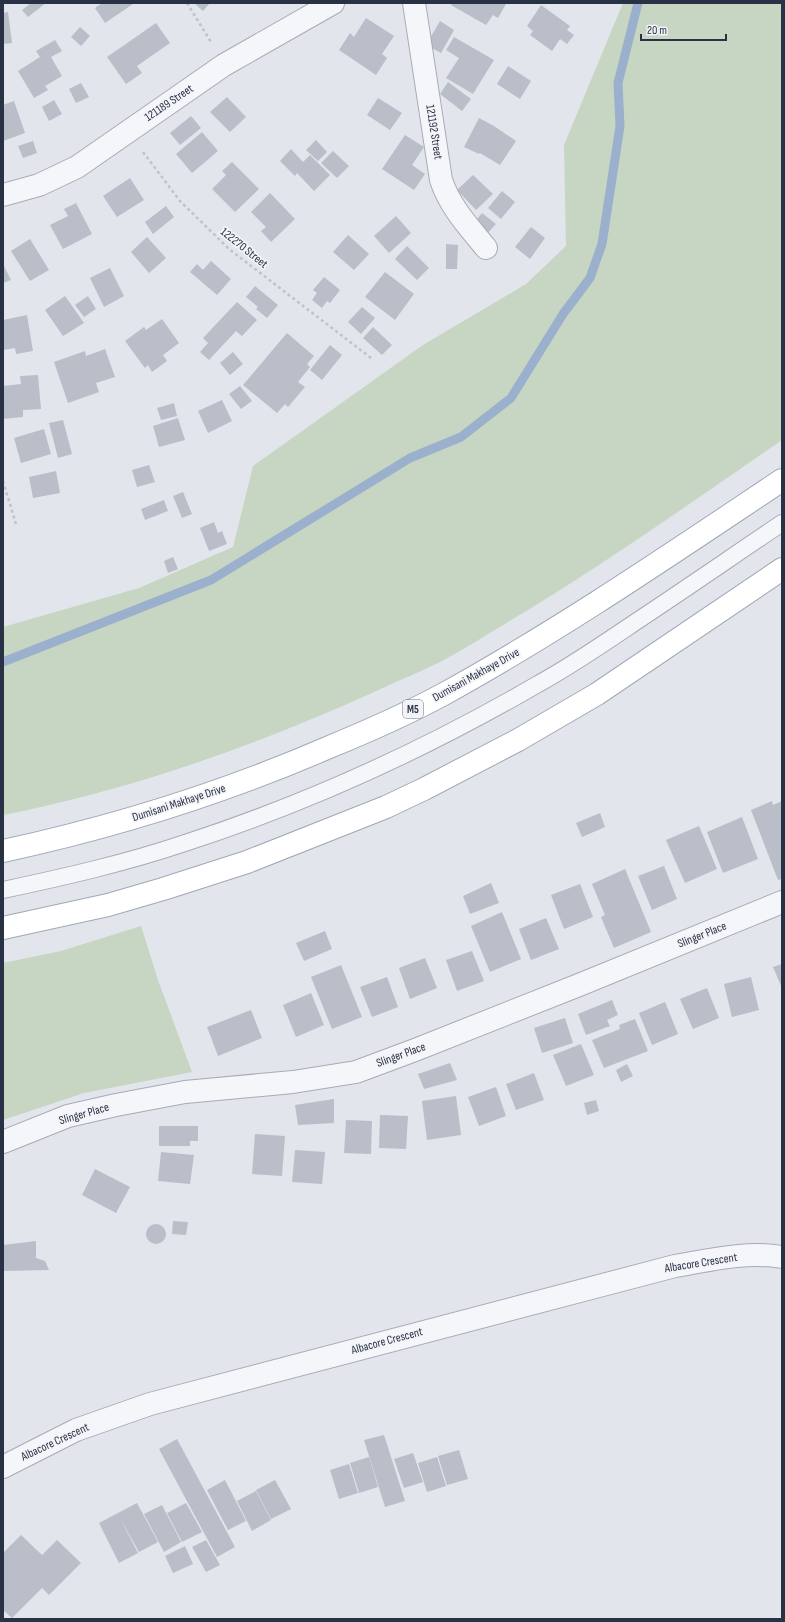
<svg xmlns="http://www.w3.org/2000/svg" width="785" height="1622" font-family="'Sofia Sans Condensed',sans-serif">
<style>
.green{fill:#c6d6c3}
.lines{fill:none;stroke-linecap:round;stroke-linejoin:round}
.stream{stroke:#9bb0cd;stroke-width:9}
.building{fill:#b9bec9}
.service-casing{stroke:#a7abb6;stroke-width:18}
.minor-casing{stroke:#a7abb6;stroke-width:24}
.primary-casing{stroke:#a0a8b8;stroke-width:24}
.path{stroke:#c0c3ca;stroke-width:2.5;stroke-dasharray:3 3;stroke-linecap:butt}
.service{stroke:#f5f6f9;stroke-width:16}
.minor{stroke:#f5f6f9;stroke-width:22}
.primary{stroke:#fff;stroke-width:22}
.labels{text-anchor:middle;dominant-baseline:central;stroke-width:3.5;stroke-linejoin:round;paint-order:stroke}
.shield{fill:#f2f4f8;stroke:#656c7a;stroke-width:1}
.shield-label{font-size:11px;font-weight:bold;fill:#293144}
.street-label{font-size:12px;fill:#293144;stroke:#f2f4f8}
</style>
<rect width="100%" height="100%" fill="#e2e5eb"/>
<g class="green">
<path d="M623,3H782V440C692,502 602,566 508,622C486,635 463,650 440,662C418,673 395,682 372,693C254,746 131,790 3,815V627L139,588L233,547L253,466L423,345L526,284L566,246L564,145Z"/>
<polygon points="141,926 158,980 192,1072 84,1093 3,1120 3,963 61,951"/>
</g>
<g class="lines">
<polyline class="stream" points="3,662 211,580 410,458 461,437 511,398 563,314 590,278 602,244 620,126 618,83 638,3"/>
</g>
<g class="building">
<polygon points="31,3 46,3 28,17 22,10"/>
<polygon points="102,3 132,3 133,4 105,23 95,8"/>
<polygon points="194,3 210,3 203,11"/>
<polygon points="452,3 503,3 506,4 498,18 493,15 486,25 451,5"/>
<polygon points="541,5 570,26 567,30 574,35 567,44 560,39 552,51 530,35 533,31 527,26"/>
<polygon points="8,12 12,43 3,44 3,13"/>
<polygon points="366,18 394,36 382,54 387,58 376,75 339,50 350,33 354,37"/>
<polygon points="440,21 454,30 441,53 426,45"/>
<polygon points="156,23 170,43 137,66 142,73 126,84 107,57"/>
<polygon points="80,27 90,36 81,46 71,37"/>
<polygon points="454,37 494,60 473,94 446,78 459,58 446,50"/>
<polygon points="55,40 62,51 51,57 62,76 45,86 48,90 34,98 18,71 40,57 36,51"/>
<polygon points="508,66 531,81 520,99 497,84"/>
<polygon points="448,82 471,99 462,111 440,94"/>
<polygon points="81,83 89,97 76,103 69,89"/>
<polygon points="227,97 246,117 230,132 210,112"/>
<polygon points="378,98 402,113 390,130 367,115"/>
<polygon points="54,100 62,114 49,121 42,107"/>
<polygon points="14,101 25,133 3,141 3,105"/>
<polygon points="191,116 201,128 180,145 170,133"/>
<polygon points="479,118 494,126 516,141 500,165 480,153 479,154 464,147"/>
<polygon points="202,132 218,151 192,173 176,154"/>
<polygon points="405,135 424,147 412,165 425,174 414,190 382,169"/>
<polygon points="316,140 327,152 318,161 306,150"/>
<polygon points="33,141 37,153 23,158 18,146"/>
<polygon points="291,149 303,162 310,155 330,175 314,191 297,173 295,176 280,161"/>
<polygon points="333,151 349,166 337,178 321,163"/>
<polygon points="232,162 259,189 235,212 212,189 226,175 222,171"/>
<polygon points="473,175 493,194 476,210 457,190"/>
<polygon points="130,178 144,200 117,217 103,196"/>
<polygon points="502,191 515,202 501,219 488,208"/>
<polygon points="270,193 295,219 271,242 261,231 266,227 251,212"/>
<polygon points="76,203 92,234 63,249 50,225 68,216 64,209"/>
<polygon points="166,206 174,217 153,234 145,222"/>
<polygon points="482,213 496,224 486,235 473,224"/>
<polygon points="396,216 411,233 389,253 374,236"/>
<polygon points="531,227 545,238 530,259 515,247"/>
<polygon points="348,235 369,254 354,270 333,252"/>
<polygon points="147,237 166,258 149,273 131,252"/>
<polygon points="30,239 49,270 30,281 11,251"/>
<polygon points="446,244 458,245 457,269 446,269"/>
<polygon points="407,246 429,268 417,280 395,259"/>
<polygon points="211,261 231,279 217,295 190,272 197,264 203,270"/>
<polygon points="3,264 11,280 3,283"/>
<polygon points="110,268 124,296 104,307 90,278"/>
<polygon points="385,272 414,294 395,320 365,297"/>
<polygon points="324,277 340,290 330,303 327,301 322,308 312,300 317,293 313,290"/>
<polygon points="255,286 278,305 267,318 256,309 258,307 246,297"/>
<polygon points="65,296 84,323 63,336 45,310"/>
<polygon points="88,296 96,309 84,317 75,305"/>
<polygon points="237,302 257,320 242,336 236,331 209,360 200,352 208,343 203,338"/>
<polygon points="362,307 375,318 361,334 348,322"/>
<polygon points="27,315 33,351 16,354 15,348 3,350 3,320"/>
<polygon points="162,319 179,343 163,355 167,361 152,372 148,365 145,368 125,341 144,327 146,330"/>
<polygon points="373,327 392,345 382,355 363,338"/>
<polygon points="287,333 314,356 307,364 310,367 298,382 305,387 288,407 285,404 277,413 243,385"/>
<polygon points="330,345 342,355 322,380 310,370"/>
<polygon points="105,349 115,377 96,383 99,392 68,403 54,362 85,351 86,356"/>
<polygon points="233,352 243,364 230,375 220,363"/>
<polygon points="38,375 41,409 23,410 23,417 3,419 3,386 21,384 20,376"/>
<polygon points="240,386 252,401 241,409 229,394"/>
<polygon points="222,400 232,421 208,433 198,411"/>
<polygon points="174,403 177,416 161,420 157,408"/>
<polygon points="178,418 185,440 159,447 153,426"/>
<polygon points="63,420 72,454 58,458 49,423"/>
<polygon points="44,429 51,454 21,463 14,438"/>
<polygon points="149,465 155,482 137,487 132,470"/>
<polygon points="56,471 60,493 33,498 29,477"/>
<polygon points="183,492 192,514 182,518 173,496"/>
<polygon points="164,500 168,511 145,520 141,509"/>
<polygon points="214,522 218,533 222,531 227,544 209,551 200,528"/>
<polygon points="173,557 178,569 168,573 164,561"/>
<polygon points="772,801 773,805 782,801 782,879 778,880 751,810"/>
<polygon points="600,813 605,827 582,837 576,823"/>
<polygon points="742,817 758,859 723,873 707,832"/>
<polygon points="699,826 717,869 685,883 666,840"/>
<polygon points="664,866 677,899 652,910 638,876"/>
<polygon points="625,869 651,932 614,948 601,917 605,915 592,884"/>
<polygon points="491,883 499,903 470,914 463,896"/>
<polygon points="580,884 593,917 564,929 551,895"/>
<polygon points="502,912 521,959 490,972 471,926"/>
<polygon points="546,918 559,949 531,960 519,929"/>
<polygon points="325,931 332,949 304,961 296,943"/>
<polygon points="472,951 484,981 457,991 446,960"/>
<polygon points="425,958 437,988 410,999 399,968"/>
<polygon points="782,964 782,988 773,967"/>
<polygon points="341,965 362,1017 332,1029 311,977"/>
<polygon points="387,977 398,1007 372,1017 360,987"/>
<polygon points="751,977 759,1010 732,1017 724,984"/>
<polygon points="707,988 719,1018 693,1029 680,999"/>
<polygon points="311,993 324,1025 296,1037 283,1005"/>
<polygon points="612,1000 618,1015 607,1020 610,1026 586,1035 578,1014"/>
<polygon points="665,1002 678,1034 652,1045 639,1013"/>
<polygon points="251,1010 262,1038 218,1056 207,1027"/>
<polygon points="565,1018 573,1043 542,1053 534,1028"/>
<polygon points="635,1019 648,1051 604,1068 592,1040 620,1029 619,1025"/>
<polygon points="581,1044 594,1075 566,1086 553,1055"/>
<polygon points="450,1063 457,1080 424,1089 418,1074"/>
<polygon points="627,1064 633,1076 621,1082 616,1070"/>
<polygon points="534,1073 544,1100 516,1110 506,1084"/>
<polygon points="496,1087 506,1116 479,1126 468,1097"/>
<polygon points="456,1096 461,1135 427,1140 422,1101"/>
<polygon points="334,1099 334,1123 298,1125 295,1105"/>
<polygon points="596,1100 599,1111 587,1115 584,1103"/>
<polygon points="380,1115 408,1116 406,1149 379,1148"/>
<polygon points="346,1120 372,1121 371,1154 344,1153"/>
<polygon points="159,1126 198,1126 198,1141 190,1141 190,1146 159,1146"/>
<polygon points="255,1134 285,1136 282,1176 252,1174"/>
<polygon points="295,1150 325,1152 322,1184 292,1182"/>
<polygon points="161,1152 194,1155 190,1184 158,1181"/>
<polygon points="95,1169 130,1187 116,1213 82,1195"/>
<polygon points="173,1221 188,1222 186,1235 172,1234"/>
<circle cx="156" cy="1234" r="10"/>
<polygon points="36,1241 36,1258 45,1261 49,1270 3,1271 3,1245"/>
<polygon points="384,1435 405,1501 385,1507 364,1440"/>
<polygon points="177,1439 235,1547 217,1557 159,1449"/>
<polygon points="459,1450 468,1479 447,1485 438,1456"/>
<polygon points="413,1453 423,1482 404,1488 394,1459"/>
<polygon points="369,1457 378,1487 359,1493 350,1463"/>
<polygon points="437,1457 446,1486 427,1492 418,1463"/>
<polygon points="349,1464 358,1493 339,1499 330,1470"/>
<polygon points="225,1480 246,1521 228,1530 207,1490"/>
<polygon points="275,1480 291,1509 271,1519 256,1490"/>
<polygon points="256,1491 271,1520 252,1531 237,1501"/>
<polygon points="137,1503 158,1542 139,1552 119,1516 138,1553 119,1563 99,1523"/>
<polygon points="186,1503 202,1532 182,1542 167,1513"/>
<polygon points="162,1505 181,1542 164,1552 144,1514"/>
<polygon points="21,1535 42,1555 57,1540 81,1563 49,1595 42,1588 12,1618 3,1610 3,1553"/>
<polygon points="206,1540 220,1565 206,1572 192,1547"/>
<polygon points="185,1546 193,1564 173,1573 165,1556"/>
</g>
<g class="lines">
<g class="service-casing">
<path id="service" d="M3,890C64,877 126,863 185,843C308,803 426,749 538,684C571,666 603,644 634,623C684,590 733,556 782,523"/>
</g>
<g class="minor-casing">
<g id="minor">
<path d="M414,3L441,180C450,207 469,227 486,248"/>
<polyline points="3,195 39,185 77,167 224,65 333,3"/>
<polyline points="3,1142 68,1116 116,1105 185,1092 293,1082 356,1072 415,1050 579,985 782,902"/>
<path d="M3,1467L76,1430L150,1404L675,1266C710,1260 747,1251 782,1257"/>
</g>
</g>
<g class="primary-casing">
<g id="primary">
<path d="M3,851C114,827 223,793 327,748C366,732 405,715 442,695C560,630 671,554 782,480"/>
<polyline points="3,928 108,905 163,889 247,862 386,807 424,789 518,740 597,694 782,569"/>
</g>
</g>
<g class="path">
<polyline points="187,3 211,42"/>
<polyline points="143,152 180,201 229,249 371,358"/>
<polyline points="3,481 16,524"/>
</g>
<use href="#service" class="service"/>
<use href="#minor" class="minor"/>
<use href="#primary" class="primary"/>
</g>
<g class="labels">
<rect class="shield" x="403" y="700" width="20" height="18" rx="3"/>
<g class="shield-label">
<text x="413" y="709">M5</text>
</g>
<g class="street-label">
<text transform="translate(169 103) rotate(-34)">121189 Street</text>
<text transform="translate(434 132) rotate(81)">121192 Street</text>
<text transform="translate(244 248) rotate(39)">122270 Street</text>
<text transform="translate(476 675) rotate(-29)">Dumisani Makhaye Drive</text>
<text transform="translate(179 803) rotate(-18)">Dumisani Makhaye Drive</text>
<text transform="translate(702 935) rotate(-22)">Slinger Place</text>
<text transform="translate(401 1055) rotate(-20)">Slinger Place</text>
<text transform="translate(84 1114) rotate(-16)">Slinger Place</text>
<text transform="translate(701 1263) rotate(-9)">Albacore Crescent</text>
<text transform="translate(387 1341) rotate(-15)">Albacore Crescent</text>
<text transform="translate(55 1442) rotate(-25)">Albacore Crescent</text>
</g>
</g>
<rect width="785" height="1622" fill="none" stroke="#293144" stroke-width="8"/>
<path d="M641 34v6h85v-6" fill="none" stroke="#293144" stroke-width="2"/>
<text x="647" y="34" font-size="12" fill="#293144" stroke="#f2f4f8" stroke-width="3" paint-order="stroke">20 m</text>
</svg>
